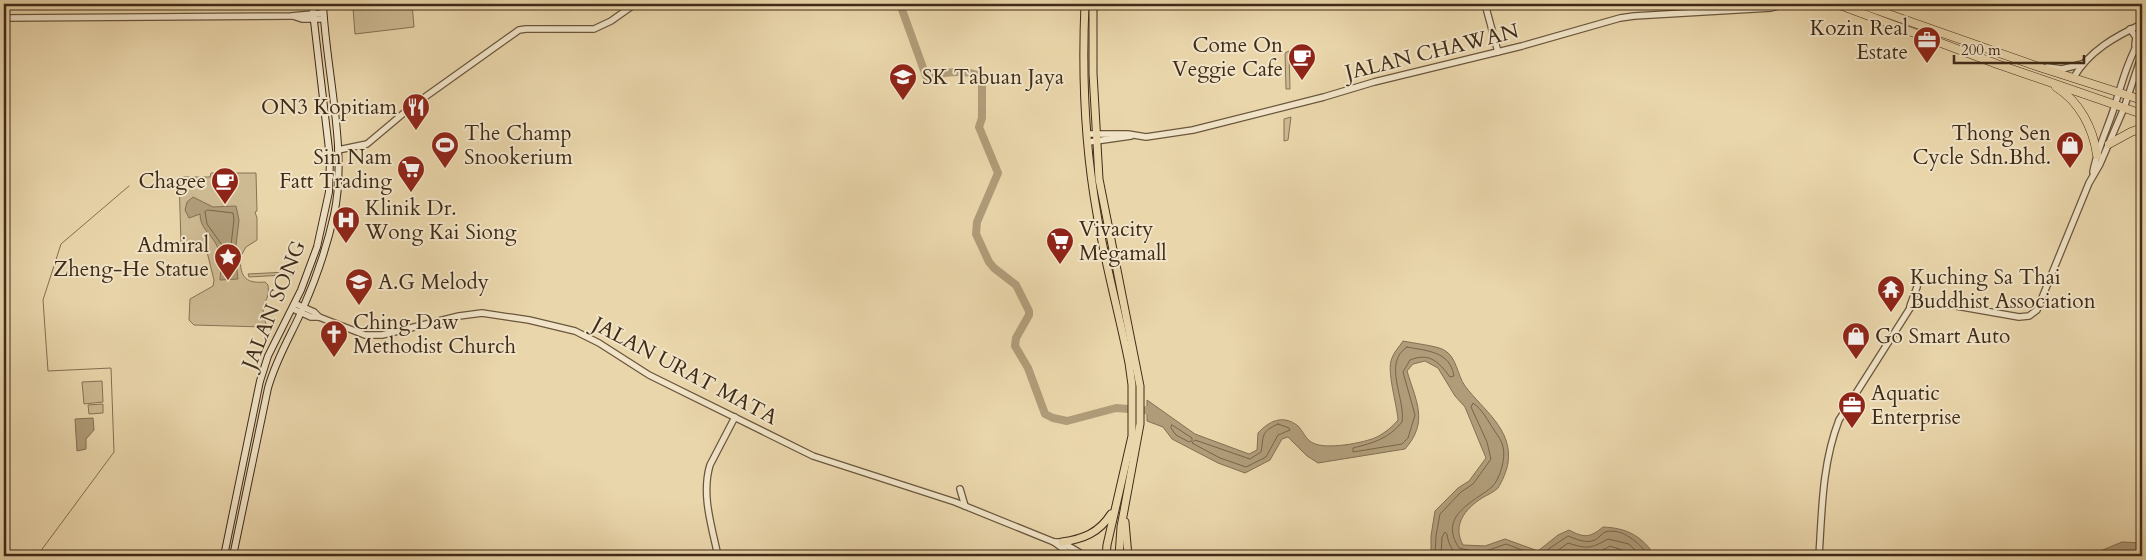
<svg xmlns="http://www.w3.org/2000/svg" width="2146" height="560" font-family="Cardo,serif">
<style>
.green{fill:#cdb992;stroke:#867255}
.water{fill:#b09c79;stroke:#836f52}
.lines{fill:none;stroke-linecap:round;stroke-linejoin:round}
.shore{stroke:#786448;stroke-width:1}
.stream{stroke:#836f52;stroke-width:1}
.river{stroke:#b09c79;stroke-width:8}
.tertiary-casing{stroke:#6a563d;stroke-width:8}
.secondary-casing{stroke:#3f2b18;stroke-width:8}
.primary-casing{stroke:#3f2b18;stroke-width:9}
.trunk-casing{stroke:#3f2b18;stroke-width:9}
.tertiary{stroke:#f1e4c8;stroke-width:5.5}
.secondary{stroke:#f1e4c8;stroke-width:6}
.primary{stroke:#ead6ab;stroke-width:7}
.trunk{stroke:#ead6ab;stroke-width:8}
.labels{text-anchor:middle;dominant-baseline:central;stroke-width:4;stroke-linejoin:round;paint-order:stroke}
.poi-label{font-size:21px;fill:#3f2b18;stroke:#f1e4c8;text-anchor:start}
.street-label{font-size:21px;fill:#3f2b18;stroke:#f1e4c8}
</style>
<rect width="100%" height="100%" fill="#ead6ab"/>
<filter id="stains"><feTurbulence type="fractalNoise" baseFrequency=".004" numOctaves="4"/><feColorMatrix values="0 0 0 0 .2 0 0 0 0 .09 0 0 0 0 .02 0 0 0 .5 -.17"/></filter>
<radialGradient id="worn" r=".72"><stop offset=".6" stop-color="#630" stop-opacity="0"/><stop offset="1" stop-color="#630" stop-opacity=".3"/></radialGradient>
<g class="green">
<polygon points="394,4 412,4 414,27 355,34 353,8"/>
<polygon points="1289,51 1290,89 1286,89 1285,53"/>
<polygon points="1291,117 1288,140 1284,141 1284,119"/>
<path d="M211,173H217L220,177L231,176L234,173H256L257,211L255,212L257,218V240L246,247L242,254H240C240,275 243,284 265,282L268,285C269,293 268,297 264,304C262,310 264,318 266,324L263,327L194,325L189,320L190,299L213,286L214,280L206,248L181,244L179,177H210Z"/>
<polygon points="287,272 295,273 294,277 284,275 249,277 248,274"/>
<polygon points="102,381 103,402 84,404 82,382"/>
<polygon points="103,404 103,413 89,414 88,405"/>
</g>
<g class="water">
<path d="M193,197L213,207L236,206L239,220L235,254L238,279L220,280C221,269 222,254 216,244C210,233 200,228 200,214L189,218L185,210L187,202Z"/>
<path d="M1403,341C1412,343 1438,346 1444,350C1457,357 1457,375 1465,386C1483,410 1513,429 1508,463C1507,470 1502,482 1498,488C1494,492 1487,495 1482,498C1465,509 1452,525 1463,545L1485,546L1505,539L1538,551L1558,535L1569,530C1584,538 1590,538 1603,527C1627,528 1642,536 1655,556H1431V536L1435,511L1458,488L1469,481L1486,458L1465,407L1455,396L1438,368L1425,361L1413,364L1407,371C1416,401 1429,422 1405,449L1318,463L1307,456L1288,437L1282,439L1270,460L1245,473L1218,463L1172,439L1163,427L1147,421V400L1195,434L1249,454L1257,450L1258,433C1269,421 1283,414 1298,426C1303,431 1306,440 1313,443C1326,450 1364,443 1377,437C1386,432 1392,427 1398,420C1397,404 1386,370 1392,358C1394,352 1399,347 1403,341Z"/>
<polygon points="93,418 94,430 86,439 86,449 77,451 75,419"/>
<polygon points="2122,542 2142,543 2142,556 2088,556"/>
</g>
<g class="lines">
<g class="shore">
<polygon points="208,210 233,213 234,219 230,254 232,272 230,274 226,273 222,245 207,224 205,212"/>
<path d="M1407,347C1427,351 1450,351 1454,376L1450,377C1439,362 1429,352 1410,360L1403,372L1415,415L1408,438L1402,444L1353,452V448C1373,443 1388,439 1402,422C1406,399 1382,363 1407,347Z"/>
<path d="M1278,424L1289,428L1290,430L1278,435L1266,457L1246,467L1220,458L1192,443L1195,440L1250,459L1261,452C1264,436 1260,432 1278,424Z"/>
<polygon points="1172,425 1192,438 1192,441 1189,442 1176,435 1171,428"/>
<path d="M1435,556L1436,536L1440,514L1461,492L1473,484L1491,459L1487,442L1471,407L1473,403C1483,410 1488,421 1494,430C1498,436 1502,441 1503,447C1506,458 1500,479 1492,487C1472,503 1438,516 1459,548L1473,551H1486L1506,544L1538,556L1568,536C1576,539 1586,544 1595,540C1599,538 1601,534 1605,532C1623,527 1640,544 1649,556"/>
<path d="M1441,556L1442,537L1445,532L1447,534C1448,543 1452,553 1462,556"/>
<path d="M1550,556L1568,543C1587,549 1590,549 1608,539L1629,544L1641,556"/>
<path d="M1563,556L1569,552C1584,558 1597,554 1610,546L1625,551L1632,556"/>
</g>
<polyline class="stream" points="37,556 114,452 111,368 48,371 43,300 61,244 129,186"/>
<path class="river" d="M900,4L926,76C934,78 938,74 945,73C956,72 967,71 978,75L982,83V118L979,127L998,173L977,222L976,234L989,262L994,268L1016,285L1029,311V315L1016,338L1015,346L1028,368L1045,414L1053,418L1067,421L1116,408L1154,411L1157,413"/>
<g class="tertiary-casing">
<g id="tertiary">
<polyline points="1485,4 1498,52"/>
<polyline points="293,16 302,19 324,19"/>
<polyline points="4,18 291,16 323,13"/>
<polyline points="2130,29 2136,37 2135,45"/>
<polyline points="2047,67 2062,69 2082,64"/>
<path d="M2074,77C2089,51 2116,36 2142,24"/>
<polyline points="1089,134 1128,134 1146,137 1193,130 1324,97 1374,82 1522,46 1620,18 1634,16 1771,8 1785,4"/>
<polyline points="1089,142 1131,136"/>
<polyline points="338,150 367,144 411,107 519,30 526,29 594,29 611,21 635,4"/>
<path d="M2093,172C2097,149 2108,128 2115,105C2122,82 2129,57 2142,36"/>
<polyline points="296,304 314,312 319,317"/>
<polyline points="1910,306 1917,287"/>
<polyline points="293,309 311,317 319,317 365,335 382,335 459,316 482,313 529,320 575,331 599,343 649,375 813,456 955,502 1054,542 1062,542 1085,556"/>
<polyline points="960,489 965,506"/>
<polyline points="1054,542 1073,556"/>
<path d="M718,556C712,527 701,495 710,465L735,417"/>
<path d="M1819,556C1822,510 1822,464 1839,420L1912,305L1917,301H1928L2019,317L2029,316L2037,310L2089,183L2100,164L2124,108L2142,54"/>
</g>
</g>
<g class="secondary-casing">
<g id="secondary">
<polyline points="224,556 260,381 268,356 301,290 317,247 329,192 330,158 312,4"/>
<path d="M233,556L268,388C276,359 291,335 303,308C316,279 327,246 334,215C348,150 326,71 323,4"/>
</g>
</g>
<g class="primary-casing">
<g id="primary">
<path d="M1085,4C1082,72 1085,147 1097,214C1105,264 1119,313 1129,363L1132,385V436L1107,545L1106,556"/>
<polyline points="1093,4 1093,73 1099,179 1140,386 1140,424 1121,527 1119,556"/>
<polyline points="1125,522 1128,556"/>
<path d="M1062,542C1083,539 1099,533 1111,514"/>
</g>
</g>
<g class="trunk-casing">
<g id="trunk">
<polyline points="1837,4 1997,64 2142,114"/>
<polyline points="1860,4 2039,67 2142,100"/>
<path d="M2056,87C2080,102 2093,128 2097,155"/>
<polyline points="2109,144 2131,132 2142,128"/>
</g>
</g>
<use href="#tertiary" class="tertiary"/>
<use href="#secondary" class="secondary"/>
<use href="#primary" class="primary"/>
<use href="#trunk" class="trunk"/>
</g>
<defs>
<g id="office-pin" transform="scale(1.4375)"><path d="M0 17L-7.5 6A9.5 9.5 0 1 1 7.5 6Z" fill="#8f2418" stroke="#f1e4c8"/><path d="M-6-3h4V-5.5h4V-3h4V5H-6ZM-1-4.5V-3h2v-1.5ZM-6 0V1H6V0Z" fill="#fff"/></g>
<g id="cafe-pin" transform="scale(1.4375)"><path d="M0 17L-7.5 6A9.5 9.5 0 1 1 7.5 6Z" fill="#8f2418" stroke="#f1e4c8"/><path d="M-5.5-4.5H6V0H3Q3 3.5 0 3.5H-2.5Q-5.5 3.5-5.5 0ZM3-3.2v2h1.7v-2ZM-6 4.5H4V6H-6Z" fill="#fff"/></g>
<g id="school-pin" transform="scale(1.4375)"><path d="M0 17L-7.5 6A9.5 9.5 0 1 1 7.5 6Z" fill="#8f2418" stroke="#f1e4c8"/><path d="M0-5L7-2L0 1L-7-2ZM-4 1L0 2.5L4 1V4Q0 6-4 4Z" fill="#fff"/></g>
<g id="restaurant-pin" transform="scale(1.4375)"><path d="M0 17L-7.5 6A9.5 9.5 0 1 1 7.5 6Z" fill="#8f2418" stroke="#f1e4c8"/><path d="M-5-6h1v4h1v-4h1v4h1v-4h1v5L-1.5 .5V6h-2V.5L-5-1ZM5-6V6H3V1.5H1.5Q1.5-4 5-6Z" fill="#fff"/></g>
<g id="stadium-pin" transform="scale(1.4375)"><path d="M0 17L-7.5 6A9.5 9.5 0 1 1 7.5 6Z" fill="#8f2418" stroke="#f1e4c8"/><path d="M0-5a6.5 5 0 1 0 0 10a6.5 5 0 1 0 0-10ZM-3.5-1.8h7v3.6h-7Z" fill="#fff"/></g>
<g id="shop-pin" transform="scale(1.4375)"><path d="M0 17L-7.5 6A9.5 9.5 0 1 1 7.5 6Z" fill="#8f2418" stroke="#f1e4c8"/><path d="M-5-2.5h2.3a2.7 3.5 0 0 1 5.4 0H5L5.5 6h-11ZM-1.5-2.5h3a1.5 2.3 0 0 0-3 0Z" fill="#fff"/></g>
<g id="supermarket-pin" transform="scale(1.4375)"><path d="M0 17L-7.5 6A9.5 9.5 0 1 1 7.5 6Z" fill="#8f2418" stroke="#f1e4c8"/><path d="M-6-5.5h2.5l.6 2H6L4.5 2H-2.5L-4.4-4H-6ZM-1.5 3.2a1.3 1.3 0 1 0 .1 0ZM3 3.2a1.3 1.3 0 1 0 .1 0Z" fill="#fff"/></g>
<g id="hospital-pin" transform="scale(1.4375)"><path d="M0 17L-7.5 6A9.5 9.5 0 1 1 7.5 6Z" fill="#8f2418" stroke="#f1e4c8"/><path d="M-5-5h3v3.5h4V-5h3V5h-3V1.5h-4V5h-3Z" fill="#fff"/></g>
<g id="sight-pin" transform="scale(1.4375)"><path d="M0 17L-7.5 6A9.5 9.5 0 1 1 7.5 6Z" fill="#8f2418" stroke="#f1e4c8"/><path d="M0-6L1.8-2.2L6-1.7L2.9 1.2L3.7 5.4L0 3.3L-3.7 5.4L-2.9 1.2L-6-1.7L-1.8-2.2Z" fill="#fff"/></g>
<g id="temple-pin" transform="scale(1.4375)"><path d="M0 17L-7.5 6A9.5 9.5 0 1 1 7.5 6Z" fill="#8f2418" stroke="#f1e4c8"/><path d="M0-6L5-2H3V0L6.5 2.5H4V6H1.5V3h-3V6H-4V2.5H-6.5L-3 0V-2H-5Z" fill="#fff"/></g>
<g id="church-pin" transform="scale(1.4375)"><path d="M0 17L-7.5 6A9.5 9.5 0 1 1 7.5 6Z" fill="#8f2418" stroke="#f1e4c8"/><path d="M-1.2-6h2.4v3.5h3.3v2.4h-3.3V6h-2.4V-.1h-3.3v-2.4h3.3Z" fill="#fff"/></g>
</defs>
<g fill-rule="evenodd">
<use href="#office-pin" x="1927" y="40"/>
<use href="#cafe-pin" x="1302" y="57"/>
<use href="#school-pin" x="903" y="77"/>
<use href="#restaurant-pin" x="416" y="107"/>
<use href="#stadium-pin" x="445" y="145"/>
<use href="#shop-pin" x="2070" y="145"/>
<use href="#supermarket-pin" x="411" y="169"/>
<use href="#cafe-pin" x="225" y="181"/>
<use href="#hospital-pin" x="346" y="220"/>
<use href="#supermarket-pin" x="1060" y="241"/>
<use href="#sight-pin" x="228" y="257"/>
<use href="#school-pin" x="359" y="282"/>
<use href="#temple-pin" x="1891" y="289"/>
<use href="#church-pin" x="334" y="334"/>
<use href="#shop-pin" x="1856" y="336"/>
<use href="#office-pin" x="1852" y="405"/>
</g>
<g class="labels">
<g class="poi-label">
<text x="1908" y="28" text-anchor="end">Kozin Real<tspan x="1908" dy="24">Estate</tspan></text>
<text x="1283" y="45" text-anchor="end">Come On<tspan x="1283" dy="24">Veggie Cafe</tspan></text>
<text x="922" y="77">SK Tabuan Jaya</text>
<text x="397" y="107" text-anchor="end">ON3 Kopitiam</text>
<text x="464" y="133">The Champ<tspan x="464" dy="24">Snookerium</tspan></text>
<text x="2051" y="133" text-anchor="end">Thong Sen<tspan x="2051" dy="24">Cycle Sdn.Bhd.</tspan></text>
<text x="392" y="157" text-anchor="end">Sin Nam<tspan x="392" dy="24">Fatt Trading</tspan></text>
<text x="206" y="181" text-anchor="end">Chagee</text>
<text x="365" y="208">Klinik Dr.<tspan x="365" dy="24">Wong Kai Siong</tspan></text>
<text x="1079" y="229">Vivacity<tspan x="1079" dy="24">Megamall</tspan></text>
<text x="209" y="245" text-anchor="end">Admiral<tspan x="209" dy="24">Zheng-He Statue</tspan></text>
<text x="1910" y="277">Kuching Sa Thai<tspan x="1910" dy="24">Buddhist Association</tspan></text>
<text x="378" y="282">A.G Melody</text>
<text x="353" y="322">Ching Daw<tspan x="353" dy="24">Methodist Church</tspan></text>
<text x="1875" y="336">Go Smart Auto</text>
<text x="1871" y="393">Aquatic<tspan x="1871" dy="24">Enterprise</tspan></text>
</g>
<g class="street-label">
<text transform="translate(1432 52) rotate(-14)">JALAN CHAWAN</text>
<text transform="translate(274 305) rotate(-68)">JALAN SONG</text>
<text transform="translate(685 371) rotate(28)">JALAN URAT MATA</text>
</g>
</g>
<rect width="2146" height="560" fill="none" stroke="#ead6ab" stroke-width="20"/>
<rect x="5" y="5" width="2136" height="550" fill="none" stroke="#3f2b18" stroke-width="2.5"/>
<rect x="10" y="10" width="2126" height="540" fill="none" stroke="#3f2b18"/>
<path d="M1954 55v8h130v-8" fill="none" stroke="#3f2b18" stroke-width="2.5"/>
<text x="1961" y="55" font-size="15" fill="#3f2b18" stroke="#f1e4c8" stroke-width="4" paint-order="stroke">200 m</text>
<rect width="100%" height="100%" filter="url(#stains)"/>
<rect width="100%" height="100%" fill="url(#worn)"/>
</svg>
